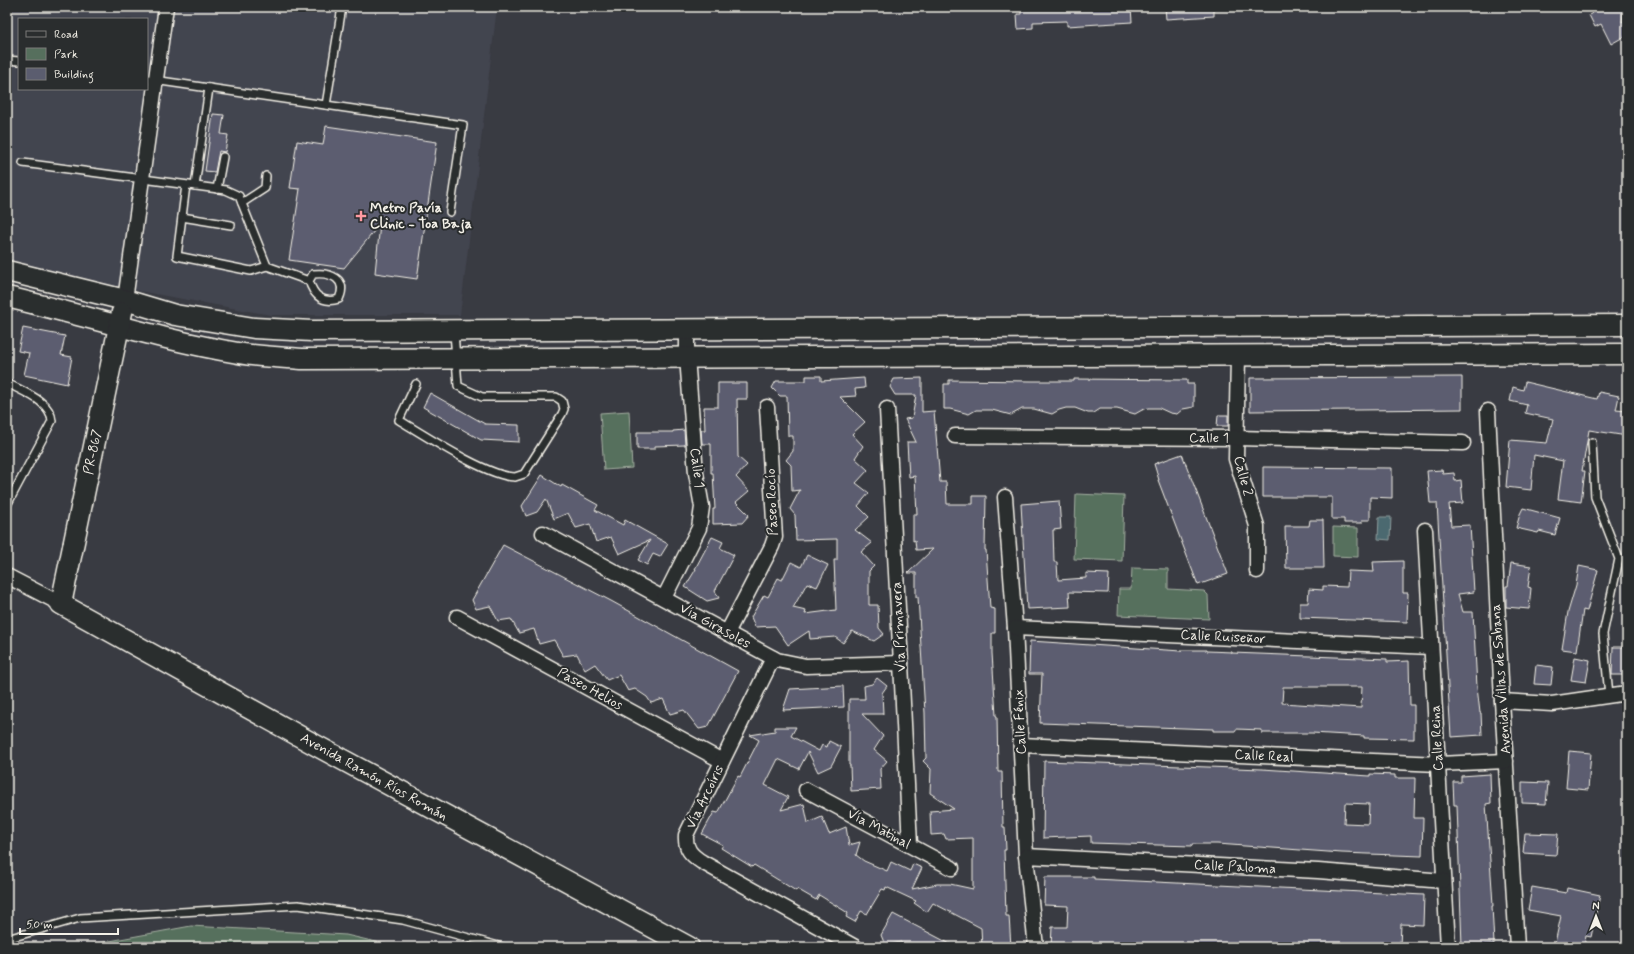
<svg xmlns="http://www.w3.org/2000/svg" width="1634" height="954" font-family="Mynerve,sans-serif">
<style>
.built{fill:#434550;fill-rule:evenodd}
.green{fill:#566f5d;stroke:#a5b0a2}
.water{fill:#4c696f;stroke:#8f9f9f}
.building{fill:#5b5d6f;stroke:#f4f1e8;fill-rule:evenodd}
.lines{fill:none;stroke-linecap:round;stroke-linejoin:round}
.lane-casing{stroke:#f4f1e8;stroke-width:10}
.street-casing{stroke:#f4f1e8;stroke-width:17}
.secondary-casing{stroke:#f4f1e8;stroke-width:23}
.lane{stroke:#2a2d2e;stroke-width:7}
.street{stroke:#2a2d2e;stroke-width:14}
.secondary{stroke:#2a2d2e;stroke-width:20}
.poi-dot{fill:#ff9aa2;stroke:#2a2d2e;stroke-width:1.5}
.labels{text-anchor:middle;dominant-baseline:central;stroke-width:4;stroke-linejoin:round;paint-order:stroke}
.poi-label{font-size:14px;font-weight:bold;fill:#f4f1e8;stroke:#2a2d2e;text-anchor:start}
.street-label{font-size:14px;fill:#f4f1e8;stroke:#2a2d2e}
</style>
<rect width="100%" height="100%" fill="#393b42"/>
<filter id="ink" filterUnits="userSpaceOnUse"><feTurbulence type="fractalNoise" baseFrequency=".025" numOctaves="2"/><feDisplacementMap in="SourceGraphic" scale="8" xChannelSelector="R" yChannelSelector="G"/><feConvolveMatrix kernelMatrix="1 2 1 2 8 2 1 2 1" color-interpolation-filters="sRGB"/></filter>
<g filter="url(#ink)">
<path class="built" d="M7,7H497L460,315H271L139,291L7,259ZM19,19H147V89H19Z"/>
<g class="green">
<polygon points="629,411 632,468 604,470 600,413"/>
<polygon points="1076,494 1124,496 1122,561 1074,559"/>
<polygon points="1333,527 1358,528 1358,557 1333,556"/>
<polygon points="1132,568 1168,569 1168,589 1204,591 1208,595 1209,619 1118,615 1119,589 1131,589"/>
<polygon points="191,926 346,935 398,947 77,947"/>
</g>
<polygon class="water" points="1379,517 1391,517 1390,540 1378,539"/>
<g class="building">
<polygon points="1023,7 1131,7 1132,22 1067,26 1067,21 1033,22 1033,28 1018,29 1017,14 1021,14 1021,8"/>
<polygon points="1165,7 1214,7 1214,16 1166,19"/>
<polygon points="1603,7 1624,7 1622,22 1627,19 1627,35 1611,44 1601,24 1595,27 1589,15"/>
<polygon points="213,114 224,115 221,134 228,135 225,152 219,151 215,172 205,171"/>
<polygon points="326,126 437,142 417,279 375,273 380,224 344,268 289,260 300,189 290,188 297,141 323,145"/>
<polygon points="23,328 65,336 61,355 72,357 67,384 24,375 29,353 18,351"/>
<polygon points="806,376 821,376 821,381 864,378 865,388 855,389 856,396 840,397 865,422 852,434 863,446 855,458 868,470 856,483 869,493 858,506 869,517 855,530 872,543 861,552 874,566 869,571 869,605 878,605 879,628 884,634 874,641 852,631 843,643 835,637 810,639 809,631 788,645 775,626 755,627 751,617 764,595 768,597 778,578 782,580 791,562 801,567 807,555 828,565 817,587 807,583 793,608 806,611 805,614 836,610 834,560 837,560 837,539 796,540 795,515 790,509 800,490 792,491 791,465 786,460 793,451 793,436 788,436 787,396 780,396 772,388 776,381 806,381"/>
<polygon points="1462,377 1462,409 1250,411 1250,378"/>
<polygon points="922,378 922,412 934,411 940,482 946,482 947,504 973,504 973,496 986,496 985,550 986,550 990,608 995,609 995,633 992,633 992,653 996,716 997,716 998,772 1002,772 1003,827 1005,827 1006,850 1004,850 1006,916 1009,916 1011,947 982,947 981,928 933,903 927,912 914,903 916,901 886,887 885,890 882,889 867,914 861,911 855,922 846,917 848,913 819,895 816,900 797,889 796,891 754,865 752,867 721,848 723,845 702,834 714,812 718,813 738,776 740,777 759,740 750,735 775,731 775,727 796,727 791,736 819,751 822,745 827,747 829,741 841,747 831,766 818,772 808,752 799,769 778,759 765,785 788,797 781,810 804,804 808,823 822,817 829,834 846,827 849,845 860,842 856,855 864,861 887,871 891,862 910,871 913,864 922,868 912,889 937,884 950,884 973,889 973,838 946,839 944,834 931,835 930,811 954,809 930,793 931,769 923,761 926,758 925,713 918,597 916,597 916,573 908,573 933,549 916,550 915,540 913,541 913,514 917,514 915,476 909,477 907,442 916,442 905,419 912,418 916,395 895,395 890,387 894,379"/>
<polygon points="1074,379 1187,380 1187,384 1194,384 1194,407 1183,409 1177,414 1170,413 1159,408 1148,408 1142,410 1135,414 1117,409 1100,409 1094,413 1088,413 1075,408 1066,408 1059,410 1052,414 1034,409 1022,409 1011,415 992,410 976,410 969,414 950,409 944,409 944,384 949,384 949,380 1032,381 1074,381"/>
<polygon points="1525,382 1597,399 1599,392 1619,396 1616,410 1627,411 1627,436 1589,430 1582,471 1585,471 1581,502 1558,499 1563,461 1534,455 1531,490 1506,487 1510,440 1547,443 1553,419 1525,413 1527,405 1510,401 1513,387 1523,390"/>
<polygon points="718,383 747,383 747,399 737,399 738,457 747,465 736,477 749,491 736,502 749,515 742,523 713,524 713,509 715,509 713,473 711,473 711,444 702,444 701,430 705,430 704,407 718,407"/>
<polygon points="430,393 485,424 519,425 519,442 481,440 423,407"/>
<polygon points="1218,415 1228,415 1228,426 1217,426"/>
<polygon points="684,430 685,445 655,446 655,449 637,449 637,432 673,432 673,431"/>
<polygon points="1182,454 1228,574 1198,585 1158,480 1159,480 1154,464"/>
<polygon points="1263,467 1392,468 1392,498 1370,497 1370,520 1362,520 1362,523 1344,523 1344,519 1332,519 1332,497 1263,497"/>
<polygon points="1442,470 1443,474 1454,473 1455,481 1461,480 1463,503 1449,504 1451,526 1470,525 1474,592 1458,594 1463,612 1473,612 1477,687 1480,713 1481,713 1482,735 1451,737 1437,503 1430,503 1427,471"/>
<polygon points="542,475 561,487 562,485 598,505 595,510 623,525 625,520 668,544 660,557 653,554 647,565 638,560 650,540 619,554 611,537 596,542 590,524 576,528 568,513 554,519 546,499 537,512 526,516 522,506"/>
<polygon points="1059,501 1061,529 1053,530 1054,562 1057,562 1058,580 1086,578 1086,573 1109,574 1108,593 1069,592 1070,607 1027,609 1021,504"/>
<polygon points="1523,508 1560,518 1555,535 1539,531 1538,533 1516,528 1520,514"/>
<polygon points="1310,520 1323,520 1324,568 1286,568 1285,526 1309,526"/>
<polygon points="712,537 723,542 720,548 734,555 715,591 719,598 707,601 685,587 696,569 695,569"/>
<polygon points="503,545 611,601 738,671 708,727 699,729 684,710 670,714 663,699 651,703 647,697 635,689 628,691 619,675 607,680 595,664 585,670 577,654 563,656 554,640 539,644 534,629 519,633 511,619 498,621 490,606 476,609 472,600"/>
<polygon points="1403,561 1403,593 1408,593 1407,622 1300,618 1300,603 1308,603 1309,589 1323,590 1323,586 1347,587 1348,571 1374,572 1373,562"/>
<polygon points="1511,563 1531,566 1528,587 1531,588 1529,609 1506,607 1506,586 1508,586"/>
<polygon points="1579,566 1598,570 1587,611 1583,610 1577,651 1562,649 1568,612 1576,585"/>
<path d="M1030,641L1181,651V650H1207V651L1232,652V653L1387,659V662L1409,661L1410,705H1414V739L1364,738V736L1312,733H1262V730L1236,729V731H1213V729L1040,723L1042,674H1029ZM1283,687H1362L1361,708L1282,703Z"/>
<polygon points="1613,647 1627,647 1627,675 1612,675"/>
<polygon points="1575,657 1590,660 1586,682 1571,680"/>
<polygon points="1536,665 1553,667 1551,685 1534,684"/>
<polygon points="877,678 887,686 882,693 883,714 862,714 883,736 874,750 887,761 880,769 881,789 851,791 850,765 849,765 849,699 865,699 864,686 872,684"/>
<polygon points="843,686 844,707 783,710 790,689"/>
<polygon points="1569,751 1591,753 1588,790 1566,788"/>
<path d="M1044,761L1262,769L1370,776V774L1395,775V778H1415L1414,818H1423L1422,856L1342,853L1217,844H1192V846L1091,843V836L1043,838ZM1345,803L1369,804L1368,824L1344,823Z"/>
<polygon points="1490,774 1491,803 1486,804 1492,889 1493,906 1492,906 1494,944 1462,946 1457,805 1454,805 1453,782 1461,782 1461,776"/>
<polygon points="1522,782 1548,783 1546,804 1522,803"/>
<polygon points="1525,833 1558,834 1556,855 1523,853"/>
<polygon points="1045,877 1094,877 1094,879 1424,895 1423,925 1401,924 1400,947 1051,947 1052,927 1067,927 1068,906 1044,905"/>
<polygon points="1532,887 1566,893 1567,888 1600,895 1591,937 1586,936 1584,947 1555,943 1561,916 1528,910"/>
<polygon points="893,914 956,947 903,947 901,942 885,945 881,935"/>
</g>
<g class="lines">
<g class="lane-casing">
<g id="lane">
<polyline points="7,60 19,61"/>
<polyline points="147,79 463,125 450,212"/>
<polyline points="326,105 342,7"/>
<polyline points="23,163 226,190 239,196 267,266 251,271 177,256 186,185"/>
<polyline points="195,186 209,88"/>
<polyline points="217,189 223,157"/>
<polyline points="242,203 265,188 266,176"/>
<polyline points="182,217 231,225"/>
<path d="M267,266L309,281C314,296 322,304 339,299C348,279 331,272 313,274L309,281"/>
<path d="M7,383C23,392 51,401 52,421L7,505"/>
<path d="M416,384L399,420C424,435 488,477 515,477C518,476 521,475 524,474L562,414L564,409L562,401L556,397H482L458,386L454,332"/>
<polyline points="1592,442 1595,497 1619,559 1603,634 1609,695"/>
<polyline points="7,939 80,918 298,905 403,920 502,947"/>
</g>
</g>
<g class="street-casing">
<g id="street">
<polyline points="125,300 166,7"/>
<polyline points="1238,356 1236,459 1257,526 1257,571"/>
<polyline points="887,409 901,663 910,845"/>
<polyline points="1488,411 1502,701 1517,947"/>
<polyline points="955,436 1237,438 1463,443"/>
<polyline points="1005,497 1015,628 1026,856 1036,947"/>
<polyline points="1425,530 1448,947"/>
<polyline points="543,533 777,660 806,666 901,663"/>
<polyline points="7,576 61,604"/>
<polyline points="664,598 699,528 702,507 696,473 687,357 687,329"/>
<polyline points="457,617 722,761"/>
<polyline points="1015,628 1431,647"/>
<polyline points="727,633 772,546 775,537 767,407"/>
<path d="M773,658L686,835C685,849 691,855 702,862L855,947"/>
<polyline points="1502,701 1552,704 1627,693"/>
<polyline points="1021,745 1438,764 1506,761"/>
<polyline points="806,790 952,868"/>
<polyline points="1026,856 1318,871 1444,881"/>
</g>
</g>
<g class="secondary-casing">
<g id="secondary">
<polyline points="7,271 125,300 175,315 254,328 312,331 1627,325"/>
<path d="M7,297C84,315 160,340 238,353C259,357 281,357 302,359L1627,354"/>
<polyline points="122,312 61,604 319,747 689,947"/>
</g>
</g>
<use href="#lane" class="lane"/>
<use href="#street" class="street"/>
<use href="#secondary" class="secondary"/>
</g>
</g>
<path class="poi-dot" d="M359 210h4v4h4v4h-4v4h-4v-4h-4v-4h4z"/>
<g class="labels">
<g class="poi-label">
<text x="370" y="208">Metro Pavía<tspan x="370" dy="16">Clinic - Toa Baja</tspan></text>
</g>
<g class="street-label">
<text x="1209" y="438">Calle 1</text>
<text transform="translate(93 452) rotate(-78)">PR-867</text>
<text transform="translate(697 468) rotate(83)">Calle 1</text>
<text transform="translate(1243 476) rotate(76)">Calle 2</text>
<text transform="translate(772 502) rotate(-92)">Paseo Rocío</text>
<text transform="translate(715 626) rotate(29)">Vía Girasoles</text>
<text transform="translate(899 627) rotate(-93)">Vía Primavera</text>
<text transform="translate(1223 637) rotate(3)">Calle Ruiseñor</text>
<text transform="translate(1501 679) rotate(-94)">Avenida Villas de Sabana</text>
<text transform="translate(590 689) rotate(29)">Paseo Helios</text>
<text transform="translate(1020 722) rotate(-93)">Calle Fénix</text>
<text transform="translate(1437 738) rotate(-93)">Calle Reina</text>
<text transform="translate(1264 756) rotate(3)">Calle Real</text>
<text transform="translate(374 777) rotate(29)">Avenida Ramón Ríos Román</text>
<text transform="translate(705 797) rotate(-64)">Vía Arcoíris</text>
<text transform="translate(879 829) rotate(28)">Vía Matinal</text>
<text transform="translate(1235 867) rotate(3)">Calle Paloma</text>
</g>
</g>
<rect width="1634" height="954" fill="none" stroke="#2a2d2e" stroke-width="24"/>
<rect x="12" y="12" width="1610" height="930" fill="none" stroke="#f4f1e8" stroke-width="1.5" filter="url(#ink)"/>
<rect x="18" y="18" width="130" height="72" fill="#2a2d2e" stroke="#7b7b78"/>
<rect x="26" y="31" width="20" height="6" fill="#2a2d2e" stroke="#7b7b78"/>
<text x="54" y="38" font-size="12" fill="#f4f1e8">Road</text>
<rect x="26" y="48" width="20" height="12" fill="#566f5d" stroke="#7b7b78"/>
<text x="54" y="58" font-size="12" fill="#f4f1e8">Park</text>
<rect x="26" y="68" width="20" height="12" fill="#5b5d6f" stroke="#7b7b78"/>
<text x="54" y="78" font-size="12" fill="#f4f1e8">Building</text>
<g transform="translate(1596 916)" stroke="#2a2d2e" stroke-width="3" paint-order="stroke">
<path d="M0-3L7 15L0 10L-7 15Z" fill="#f4f1e8"/>
<text y="-6" font-size="11" font-weight="bold" text-anchor="middle" fill="#f4f1e8">N</text>
</g>
<path d="M20 928v6h98v-6" fill="none" stroke="#f4f1e8" stroke-width="2"/>
<text x="26" y="928" font-size="12" fill="#f4f1e8" stroke="#2a2d2e" stroke-width="3" paint-order="stroke">50 m</text>
</svg>
